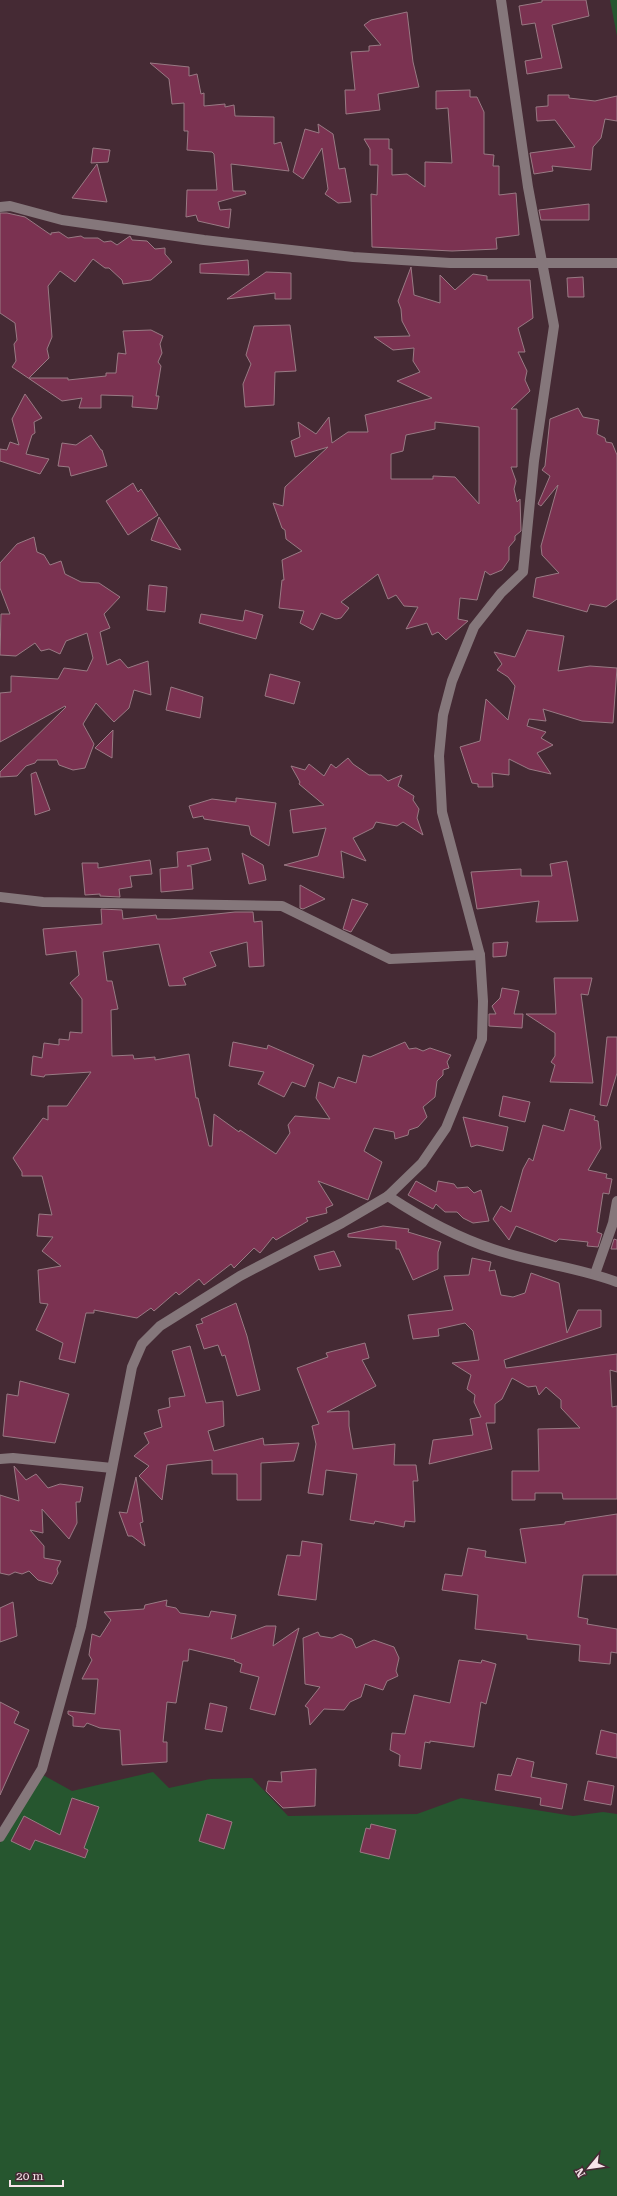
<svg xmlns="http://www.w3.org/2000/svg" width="617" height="2196" font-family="'Roboto Serif',serif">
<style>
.green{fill:#26562f}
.building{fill:#7b3251;stroke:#997a84;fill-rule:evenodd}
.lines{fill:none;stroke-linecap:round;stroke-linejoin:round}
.minor{stroke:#85777b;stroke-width:10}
</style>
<rect width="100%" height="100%" fill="#452a34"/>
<g class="green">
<polygon points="610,0 617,0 617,36"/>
<polygon points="153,1772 169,1788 210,1779 252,1778 288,1816 417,1814 461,1798 573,1816 603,1812 617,1814 617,2196 0,2196 0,1843 43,1775 72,1791"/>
</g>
<g class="building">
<polygon points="542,0 586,0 589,16 552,25 562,68 527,74 525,61 542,58 535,23 522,25 519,6 542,2"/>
<polygon points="407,12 413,62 419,87 378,94 380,110 346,114 345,90 355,90 351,52 369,51 369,46 381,45 364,25 371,20"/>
<polygon points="150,63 189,67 189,76 197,74 201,94 204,93 204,106 225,104 225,107 234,105 235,116 274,117 274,144 281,142 289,171 231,164 233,191 245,191 246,194 218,202 220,210 231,209 229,228 198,221 196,215 186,217 187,190 217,190 214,154 212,152 187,150 188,131 184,131 184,103 172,104 169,79"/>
<polygon points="470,90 470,97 477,97 484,112 484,154 494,155 493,166 499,166 499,195 516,193 519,235 496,238 497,249 452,251 372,247 371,194 377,195 378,165 370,165 370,149 364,139 389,139 389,149 392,149 392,175 407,174 425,187 425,162 452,163 448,108 436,109 436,91"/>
<polygon points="548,95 569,95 569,98 595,101 617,96 617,121 605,119 601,138 593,147 591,170 552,166 553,171 534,174 530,153 575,147 555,120 537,121 536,107 548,106"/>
<polygon points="318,124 333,134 339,169 345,168 351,202 338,203 325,194 328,189 322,148 303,179 293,172 305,129 319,133"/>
<polygon points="93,148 110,150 108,162 91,163"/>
<polygon points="97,164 107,202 72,198"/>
<polygon points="589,204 589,220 541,220 539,210"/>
<polygon points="0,213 7,213 25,217 51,235 51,233 59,232 68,238 81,236 84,238 98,238 104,242 111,241 117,245 130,236 132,240 147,241 155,249 165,248 165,254 172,262 151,280 123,284 122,280 109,268 105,268 93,259 75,282 60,271 48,286 52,337 47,349 49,358 29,378 68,378 68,380 106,376 106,373 116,373 118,353 126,354 123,331 151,330 163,336 160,344 162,353 158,362 161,366 156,396 159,396 157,409 132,407 133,396 101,395 101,408 79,408 82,398 62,401 12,367 16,361 14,344 17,340 15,323 0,313"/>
<polygon points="248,260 249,275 200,273 200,264"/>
<path d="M411,267L414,295L440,303V275L455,290L473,274L487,276V280H530L533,318L518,328L525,352H518L527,371L525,380L530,391L511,409H517V467H511L516,481L514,489L517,502L520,499L521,531L515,536V540L509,547V560L502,570L490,575L485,571L477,600L460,598L458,619L468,621L446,640L438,632L432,635L427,623L406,629L418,607L404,606L396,595L388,599L378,574L341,602L349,608L341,618L336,619L321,613L313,630L300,623L304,611L279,608L282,580H284L282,560L302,551L286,539L285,530L282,528L273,503L283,506L285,487L328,447L295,457L291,441L300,437L298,422L316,434L329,417L332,443L348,432H368L365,415L432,398L397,381L420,372L413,361L414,348L393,350L374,337L410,336L402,321L401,309L398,301ZM435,422L479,427V504L455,477L433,476V479H391V454L403,451L406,435L435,429Z"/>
<polygon points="266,272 291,273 291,299 275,299 275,293 227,299"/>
<polygon points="583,277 584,297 568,297 567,278"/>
<polygon points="290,325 296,371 275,372 274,405 245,407 243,384 251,364 246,355 254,326"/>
<polygon points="25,394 42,418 34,422 35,433 32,435 26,454 49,459 40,474 0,461 0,449 7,450 10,442 19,445 12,419"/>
<polygon points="578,408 583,417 599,420 597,434 605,438 606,442 612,443 617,455 617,599 606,607 590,604 587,612 533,597 536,578 559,573 542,555 541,546 558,485 541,506 538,504 550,476 542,470 545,466 550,419"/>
<polygon points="91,435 101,450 102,450 107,466 71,476 69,467 58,466 62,443 76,445"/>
<polygon points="133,483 138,492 141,489 158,515 128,535 106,501"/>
<polygon points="159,517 181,550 151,540"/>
<polygon points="34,537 37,552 44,555 50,565 61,561 65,574 81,582 99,583 120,597 104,614 110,628 100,632 107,665 120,659 128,668 148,661 151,695 134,690 129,708 114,722 96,703 83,724 94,744 85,768 73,770 59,765 57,760 37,760 35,763 26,766 17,776 0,777 0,772 66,707 65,706 0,742 0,693 11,692 11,676 58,679 64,668 87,671 93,658 87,633 66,641 60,654 49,649 41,651 35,643 16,656 0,655 1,614 10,614 0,588 0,563 17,544"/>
<polygon points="149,585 167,587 165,612 147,610"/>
<polygon points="245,610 263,615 256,639 199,623 201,614 243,621"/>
<polygon points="527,630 564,636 558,671 590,666 617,668 613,723 582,721 543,709 546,721 529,719 527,726 546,732 541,738 553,745 537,753 551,774 529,769 509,759 509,775 492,773 493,787 478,787 478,784 472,783 460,747 480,741 486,699 508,720 515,686 508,677 497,670 502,664 494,652 515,657"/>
<polygon points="270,674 300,682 294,704 265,696"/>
<polygon points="171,687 203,697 200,718 166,710"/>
<polygon points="113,730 112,758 95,748"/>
<polygon points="348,758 353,764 369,775 381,775 388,781 402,775 398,786 414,796 413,800 419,809 417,818 423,835 403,822 397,826 376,822 373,828 353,838 366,861 341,851 344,878 284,865 318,856 326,828 293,833 290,810 324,805 299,784 300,782 291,766 305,770 309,764 324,776 331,764 336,768"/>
<polygon points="36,772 50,810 35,815 31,774"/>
<polygon points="236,798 276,803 269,846 251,835 249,826 204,819 203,816 193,818 189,806 212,799 236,802"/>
<polygon points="208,848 211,860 187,866 191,866 193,889 161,892 160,869 178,867 177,852"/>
<polygon points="242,853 263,865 266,880 249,884"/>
<polygon points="150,860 152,874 130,876 132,887 119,889 120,897 100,896 100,894 85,895 82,863 98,863 98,868"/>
<polygon points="567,861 578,921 536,922 539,901 477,909 471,872 521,869 521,876 552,876 550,864"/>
<polygon points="300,885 325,899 303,909 300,908"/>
<polygon points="352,899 368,904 351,932 343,929"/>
<polygon points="101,909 122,910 123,919 156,915 157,919 170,919 235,912 253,912 254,922 262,921 264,966 249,967 247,942 210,952 216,966 183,978 186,985 169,986 159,944 103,952 107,981 112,981 118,1009 111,1010 112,1056 133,1055 134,1059 155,1057 155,1060 189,1054 196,1098 198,1098 209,1146 212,1146 214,1114 239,1132 240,1130 276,1154 290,1133 288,1125 295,1116 330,1119 316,1098 319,1082 334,1088 338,1077 356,1083 363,1055 370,1057 405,1042 409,1049 416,1048 423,1051 430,1048 451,1055 447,1062 449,1068 443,1070 443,1075 437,1081 435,1097 423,1107 427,1117 418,1127 409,1130 408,1135 395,1139 394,1132 374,1128 364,1151 382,1162 368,1200 318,1181 333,1205 326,1208 327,1213 306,1218 308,1221 276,1240 273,1237 260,1253 254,1248 234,1268 231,1264 204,1285 199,1279 179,1295 176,1292 154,1311 151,1308 137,1318 94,1310 94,1313 86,1313 75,1363 59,1359 63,1343 36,1330 48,1304 40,1303 38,1270 61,1266 42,1251 53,1237 37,1236 39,1214 52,1215 42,1176 22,1176 22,1172 13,1158 43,1118 48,1120 48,1106 67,1106 91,1072 45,1075 44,1077 31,1075 33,1056 42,1058 44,1043 59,1045 59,1039 69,1040 70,1032 82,1033 82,999 70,983 79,975 76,951 46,955 43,929 102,924"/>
<polygon points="508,942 506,956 493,957 493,943"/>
<polygon points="554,978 592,978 588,995 581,994 593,1083 550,1082 555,1065 551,1062 555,1056 555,1033 526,1014 556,1014"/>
<polygon points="502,988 519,991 514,1014 523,1014 522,1028 489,1026 489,1014 496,1014 492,1006 500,998"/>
<polygon points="607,1037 617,1037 617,1073 607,1106 600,1105"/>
<polygon points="233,1042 267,1049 268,1045 314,1065 305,1087 292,1082 284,1097 258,1084 264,1072 229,1066"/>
<polygon points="503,1096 530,1102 525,1122 499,1116"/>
<polygon points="570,1109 595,1116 594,1120 598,1121 601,1148 588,1170 607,1174 606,1178 612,1179 609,1194 603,1193 597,1232 602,1234 598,1247 587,1246 588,1242 559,1239 556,1242 516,1226 509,1240 493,1219 501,1206 511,1212 523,1169 529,1158 533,1161 543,1125 564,1131"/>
<polygon points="463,1117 508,1127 503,1151 477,1145 471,1147"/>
<polygon points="416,1181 436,1192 438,1181 454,1184 457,1188 468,1187 474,1193 481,1190 489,1221 473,1223 463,1218 457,1212 445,1212 436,1204 433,1209 408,1195"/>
<polygon points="383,1226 409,1229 408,1232 441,1242 438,1252 438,1269 413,1280 399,1249 396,1249 396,1241 348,1237 348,1234"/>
<polygon points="614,1239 617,1240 617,1249 611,1249"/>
<polygon points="334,1251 341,1266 319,1270 314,1256"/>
<polygon points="472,1258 491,1262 489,1271 495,1270 501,1295 513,1297 525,1293 531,1273 559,1283 567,1333 578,1310 601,1310 601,1327 504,1360 506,1368 617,1354 617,1372 610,1370 612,1407 617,1406 617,1499 563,1499 562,1493 535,1493 535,1500 512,1500 512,1471 539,1471 538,1429 580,1428 561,1408 561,1400 546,1387 539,1395 536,1386 528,1387 512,1378 502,1399 495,1404 495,1423 486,1423 492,1449 429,1464 433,1440 473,1435 470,1419 481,1417 474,1402 475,1395 467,1389 471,1375 452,1363 479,1360 473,1331 465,1323 438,1329 439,1336 413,1339 408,1315 453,1310 444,1276 469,1275"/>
<polygon points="236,1303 247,1336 260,1390 237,1396 225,1355 222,1356 218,1345 204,1349 196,1325 203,1323 201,1319"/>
<polygon points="365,1343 369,1358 362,1360 376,1386 327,1412 349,1411 349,1426 353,1449 395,1444 394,1465 416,1465 418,1481 413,1481 415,1522 405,1521 404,1527 375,1521 374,1524 350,1520 357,1474 326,1470 323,1495 308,1493 316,1444 312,1426 319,1424 297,1368 328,1357 326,1353"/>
<polygon points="190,1346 206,1403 223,1401 224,1426 208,1431 214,1451 263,1438 264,1445 299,1443 294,1461 261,1463 261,1500 237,1500 237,1474 212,1474 212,1460 167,1465 162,1500 139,1476 149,1466 134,1456 149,1443 144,1433 162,1427 158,1410 170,1407 169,1398 185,1396 172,1351"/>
<polygon points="20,1381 69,1394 55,1443 3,1436 7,1394 18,1396"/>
<polygon points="14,1466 26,1480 36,1474 48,1488 60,1484 83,1487 80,1502 76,1502 77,1523 69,1539 42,1509 43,1533 30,1530 44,1546 44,1558 61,1561 57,1569 58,1573 52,1584 38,1580 29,1571 22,1574 15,1572 9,1575 0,1573 0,1495 19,1501"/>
<polygon points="136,1477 143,1522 140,1523 145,1546 132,1536 128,1536 119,1512 127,1513"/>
<polygon points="617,1514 617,1575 583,1575 578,1617 588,1619 587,1624 617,1629 617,1653 611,1652 610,1664 579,1661 580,1645 527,1639 527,1635 475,1629 478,1595 442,1590 445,1574 462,1576 468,1548 486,1551 485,1557 526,1563 520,1529 565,1524 565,1522"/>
<polygon points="302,1541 322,1544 316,1600 278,1595 287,1555 300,1556"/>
<polygon points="167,1600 166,1606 176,1608 180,1613 209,1617 211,1611 236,1615 231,1639 266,1626 276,1626 273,1646 299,1628 275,1715 250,1709 259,1677 240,1672 242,1664 234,1661 235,1660 189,1649 188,1661 183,1661 176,1703 167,1702 163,1742 167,1742 167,1762 122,1765 120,1730 100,1728 87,1723 84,1727 73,1726 73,1717 68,1714 68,1711 95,1714 98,1679 82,1679 92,1660 89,1655 92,1634 100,1637 111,1620 104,1612 144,1609 145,1605"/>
<polygon points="13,1602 17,1636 0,1642 0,1608"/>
<polygon points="318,1632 320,1636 332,1638 341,1634 352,1639 356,1648 374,1640 394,1647 399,1658 396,1671 398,1676 387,1681 383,1690 365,1684 361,1697 350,1702 344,1710 324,1709 310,1725 308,1708 305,1706 320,1687 305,1684 303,1638"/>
<polygon points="459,1660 481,1663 482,1660 496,1664 486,1704 481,1702 474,1747 430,1741 430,1743 425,1742 421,1769 399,1766 400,1755 390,1750 392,1733 405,1734 414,1695 450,1703"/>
<polygon points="0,1702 19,1712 14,1723 29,1730 0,1795"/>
<polygon points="210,1703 227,1707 222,1732 205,1729"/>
<polygon points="601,1730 617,1734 617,1758 596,1754"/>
<polygon points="517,1758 534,1762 531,1777 567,1784 562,1809 540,1805 541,1798 495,1790 498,1774 511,1776"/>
<polygon points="316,1769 315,1806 283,1808 266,1791 268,1781 282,1782 281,1772"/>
<polygon points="588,1781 614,1786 611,1805 584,1800"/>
<polygon points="72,1798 99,1807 84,1848 88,1850 85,1858 35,1840 30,1850 11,1841 24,1816 60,1835"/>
<polygon points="207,1814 232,1822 224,1849 199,1841"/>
<polygon points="371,1824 396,1830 389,1859 360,1852 366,1828 370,1829"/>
</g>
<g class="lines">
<g class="minor">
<polyline points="0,207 10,206 62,220 204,240 353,257 450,263 617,263"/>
<polyline points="0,897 43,902 282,906 390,959 480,955"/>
<path d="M388,1196C420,1217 456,1237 493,1249C534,1263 577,1267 617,1282"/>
<polyline points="595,1274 613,1223 617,1201"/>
<polyline points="0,1459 13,1458 112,1468"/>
<polyline points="0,1837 42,1769 81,1627 132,1367 142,1344 160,1326 240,1276 342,1223 388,1196 422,1163 446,1128 482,1039 483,1001 480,955 442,812 439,756 443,715 452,681 474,627 501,593 523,572 534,461 554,326 528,187 501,0"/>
</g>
</g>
<g transform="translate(589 2168) rotate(241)" stroke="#452a34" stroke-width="3" paint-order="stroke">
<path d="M0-3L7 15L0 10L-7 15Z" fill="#f7e4ea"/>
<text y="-6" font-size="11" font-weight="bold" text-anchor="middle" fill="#f7e4ea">N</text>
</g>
<path d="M10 2180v6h53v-6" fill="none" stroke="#f7e4ea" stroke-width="2"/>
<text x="16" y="2180" font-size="12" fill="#f7e4ea" stroke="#452a34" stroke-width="3" paint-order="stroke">20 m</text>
</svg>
